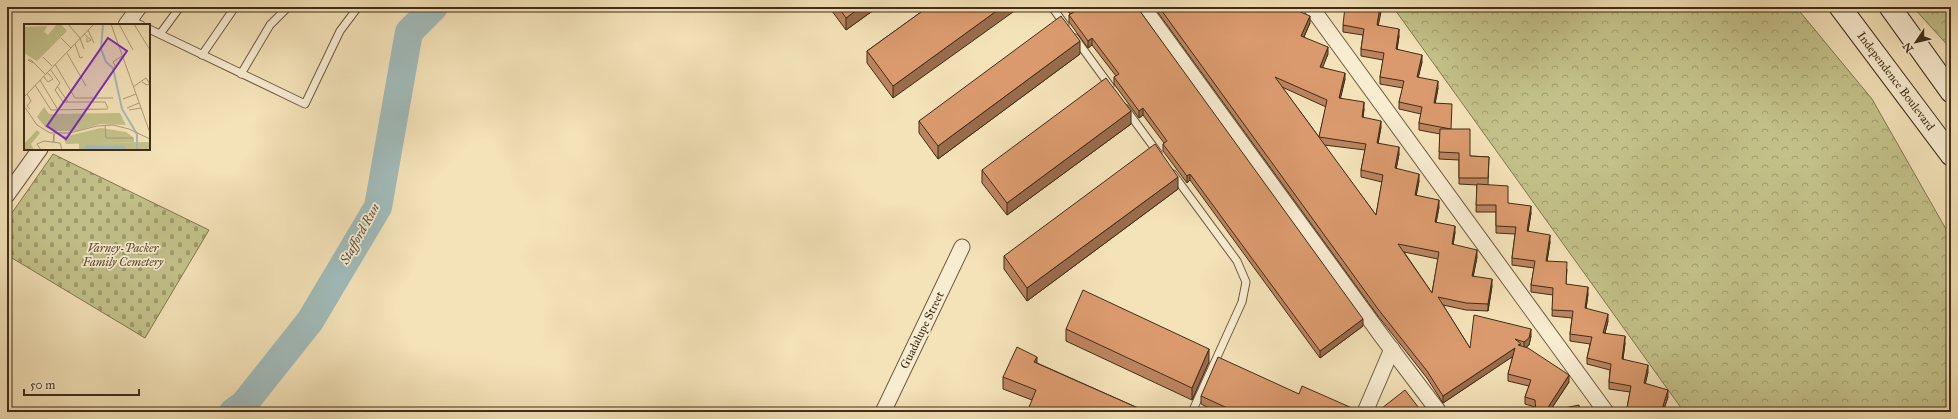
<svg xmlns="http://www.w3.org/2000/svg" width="1958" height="419" font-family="'IM FELL Great Primer',serif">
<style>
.forest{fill:url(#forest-crowns);stroke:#827750}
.cemetery{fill:url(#cemetery-stones);stroke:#827750}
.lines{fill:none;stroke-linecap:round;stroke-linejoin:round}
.river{stroke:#a1bbba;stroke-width:28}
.lane-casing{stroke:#6e5a40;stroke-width:9}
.street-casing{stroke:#6e5a40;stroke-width:17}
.secondary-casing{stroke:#412d18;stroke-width:23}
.lane{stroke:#f8ecd1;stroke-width:7}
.street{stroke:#f8ecd1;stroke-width:15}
.secondary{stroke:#f8ecd1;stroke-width:21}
.wall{fill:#bb845e;stroke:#412d18;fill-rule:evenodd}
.shaded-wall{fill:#996c4c;stroke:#412d18}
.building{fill:#da9a6d;stroke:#412d18;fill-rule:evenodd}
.labels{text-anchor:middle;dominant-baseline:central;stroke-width:3.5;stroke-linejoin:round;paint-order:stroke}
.street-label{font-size:12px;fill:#412d18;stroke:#f8ecd1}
.park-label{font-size:12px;font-style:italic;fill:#5b4b2f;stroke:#f8ecd1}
.water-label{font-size:13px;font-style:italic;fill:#595040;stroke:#f8ecd1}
.inset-river{fill:none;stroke:#a1bbba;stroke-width:2}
.inset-road{fill:none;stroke:#ac9a78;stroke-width:1}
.view{fill:#7b2cbf;fill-opacity:0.15;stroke:#7b2cbf;stroke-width:2}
.inset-edge{fill:none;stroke:#412d18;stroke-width:2}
</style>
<defs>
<pattern id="forest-crowns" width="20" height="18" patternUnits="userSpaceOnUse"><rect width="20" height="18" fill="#c3c189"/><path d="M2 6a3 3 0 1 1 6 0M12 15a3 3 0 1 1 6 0" fill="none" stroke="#a09d6f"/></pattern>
<pattern id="cemetery-stones" width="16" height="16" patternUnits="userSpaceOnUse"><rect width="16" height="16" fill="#c3c189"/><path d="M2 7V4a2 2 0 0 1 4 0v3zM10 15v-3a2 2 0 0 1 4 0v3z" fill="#a09d6f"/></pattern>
</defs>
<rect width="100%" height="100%" fill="#f4e2b8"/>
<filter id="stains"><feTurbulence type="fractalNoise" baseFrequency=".005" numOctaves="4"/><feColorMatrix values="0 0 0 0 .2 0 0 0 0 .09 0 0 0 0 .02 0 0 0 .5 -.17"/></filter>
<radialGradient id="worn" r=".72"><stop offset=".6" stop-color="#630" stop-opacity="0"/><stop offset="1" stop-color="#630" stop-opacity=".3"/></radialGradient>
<g class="forest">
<polygon points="1393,7 1796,7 1872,99 1951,238 1951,412 1684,412"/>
<polygon points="1913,7 1951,7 1951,49"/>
</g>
<polygon class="cemetery" points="53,154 209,230 145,338 7,255 7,220"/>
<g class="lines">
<polyline class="river" points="233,412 244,404 310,321 378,207 409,32 434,7"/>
<g class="lane-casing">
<g id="lane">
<polyline points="1052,7 1065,25"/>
<polyline points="130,20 141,25"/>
<polyline points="149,29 305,104 340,31 358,7"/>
<polyline points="160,34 180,7"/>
<polyline points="1075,38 1110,86"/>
<polyline points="202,55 235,7"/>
<polyline points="241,74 270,25 288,7"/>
<polyline points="1125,108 1158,153"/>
<polyline points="1173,174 1237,261 1246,282 1242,302 1192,412"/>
</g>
</g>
<g class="street-casing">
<g id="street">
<polyline points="1143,7 1383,338 1439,412"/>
<polyline points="1311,7 1606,412"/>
<polyline points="126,25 139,7"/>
<polyline points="7,195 40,149"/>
<polyline points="883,412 962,247"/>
<polyline points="1365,412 1392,349"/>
</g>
</g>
<g class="secondary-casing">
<g id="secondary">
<polyline points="1840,7 1951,155"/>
<polyline points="1890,7 1951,92"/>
</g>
</g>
<use href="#lane" class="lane"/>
<use href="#street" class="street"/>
<use href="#secondary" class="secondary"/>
</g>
<g class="wall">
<polygon points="829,7 878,7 846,30"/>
<polygon points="928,7 893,98 867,63 867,51"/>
<polygon points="1065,7 1137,7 1363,326 1320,358 1190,180 1187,183 1163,151 1163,144 1164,143 1143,115 1139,118 1114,84 1114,77 1116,76 1092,45 1088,48 1069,22 1069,15 1070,14"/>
<path d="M1154,7H1289L1310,23L1304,37L1328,54L1322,67L1345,79L1340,98L1364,109L1363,117L1381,127L1378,143L1399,154L1396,169L1419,181L1416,195L1439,207L1436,222L1455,232L1453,245L1477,257L1473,276L1492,286L1488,311L1466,310L1443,305L1470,348L1531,336L1529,345L1525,348L1569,382L1550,411L1580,412H1535V407L1525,404V397L1529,386L1508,381V374L1513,356L1443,403L1427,378L1378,316ZM1282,87L1326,107L1319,137ZM1324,145L1365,150L1361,170V177L1382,182L1376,215ZM1404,252L1438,259L1432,293Z"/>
<polygon points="1343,25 1378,26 1399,36 1397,49 1422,62 1418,77 1438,88 1435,103 1451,129 1470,156 1489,157 1488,185 1508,203 1531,213 1528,231 1550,242 1547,261 1567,269 1566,284 1588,294 1586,309 1608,321 1605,333 1625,343 1623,359 1648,372 1645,384 1668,397 1663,412 1627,412 1627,408 1630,392 1609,389 1609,382 1610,370 1587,364 1587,358 1590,344 1570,341 1570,334 1572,318 1552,316 1553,295 1531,292 1531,285 1534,268 1512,265 1512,258 1515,234 1496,233 1496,212 1476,212 1477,185 1459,184 1459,160 1439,159 1440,134 1419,130 1419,123 1421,114 1399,109 1399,102 1403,88 1380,84 1380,77 1383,60 1361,56 1361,49 1363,35 1343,32"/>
<polygon points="1080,54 938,159 919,133 919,121"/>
<polygon points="1131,124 1007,215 982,183 982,170"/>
<polygon points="1178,189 1027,301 1004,269 1004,256"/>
<polygon points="1066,329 1209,362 1192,400 1066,341"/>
<polygon points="1037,363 1147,412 1032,400 1003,389 1003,377"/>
<polygon points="1299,394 1352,412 1217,412 1201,404 1201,396"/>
</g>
<g class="shaded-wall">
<polygon points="861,7 878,7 846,30 846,18"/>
<polygon points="1002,7 1020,7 893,98 893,86"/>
<polygon points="1380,7 1382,7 1377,32 1377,25"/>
<polygon points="1310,16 1310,23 1301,43 1301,36"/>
<polygon points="1399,29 1399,36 1396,56 1396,49"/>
<polygon points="1092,38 1092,45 1088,48 1088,41"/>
<polygon points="1080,41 1080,54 938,159 938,146"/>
<polygon points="1328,47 1328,54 1320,74 1320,67"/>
<polygon points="1422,55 1422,62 1417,83 1417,77"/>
<polygon points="1345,73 1345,79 1339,105 1339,98"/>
<polygon points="1438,81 1438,88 1434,110 1434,103"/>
<polygon points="1364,102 1364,109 1362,124 1362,117"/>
<polygon points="1143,108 1143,115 1139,118 1139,111"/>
<polygon points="1131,111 1131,124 1007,215 1007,203"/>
<polygon points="1381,121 1381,127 1377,150 1377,143"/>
<polygon points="1399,147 1399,154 1395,175 1395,168"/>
<polygon points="1190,174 1190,180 1187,183 1187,176"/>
<polygon points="1419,174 1419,181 1415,202 1415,195"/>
<polygon points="1178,177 1178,189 1027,301 1027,288"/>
<polygon points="1439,200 1439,207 1435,229 1435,222"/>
<polygon points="1531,206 1531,213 1527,238 1527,231"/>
<polygon points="1455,226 1455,232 1452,251 1452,244"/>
<polygon points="1550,235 1550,242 1546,268 1546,261"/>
<polygon points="1477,250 1477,257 1472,283 1472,276"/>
<polygon points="1492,279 1492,286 1488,311 1488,304"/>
<polygon points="1588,287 1588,294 1585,315 1585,308"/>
<polygon points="1608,314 1608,321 1603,340 1603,333"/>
<polygon points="1363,319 1363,326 1320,358 1320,351"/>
<polygon points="1531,329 1531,336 1529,345 1524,349 1524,342"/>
<polygon points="1625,336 1625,343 1622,366 1622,359"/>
<polygon points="1515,348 1515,355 1443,403 1443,396"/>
<polygon points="1209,349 1209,362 1192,400 1192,388"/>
<polygon points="1037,357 1037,369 1034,362"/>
<polygon points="1648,365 1648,372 1644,390 1644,383"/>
<polygon points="1569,375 1569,382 1549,412 1545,412"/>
<polygon points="1668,390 1668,397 1663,412 1661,412"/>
</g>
<g class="building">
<polygon points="838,7 861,7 846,18"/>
<polygon points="928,7 1002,7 893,86 867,51"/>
<polygon points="1070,7 1137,7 1363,319 1320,351 1190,174 1187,176 1163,144 1167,141 1143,108 1139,111 1114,77 1119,74 1092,38 1088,41 1069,15 1074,12"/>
<path d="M1159,7H1289L1310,16L1301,36L1328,47L1320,67L1345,73L1339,98L1364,102L1362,117L1381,121L1377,143L1399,147L1395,168L1419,174L1415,195L1439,200L1435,222L1455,226L1452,244L1477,250L1472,276L1492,279L1488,304L1466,303L1438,297L1470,348L1474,315L1531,329L1529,338L1524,342L1515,339L1521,344L1518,345L1528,348L1569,375L1545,412H1536L1535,400L1525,397L1531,380L1508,374L1515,348L1443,396L1427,371L1378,309ZM1275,77L1327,100L1319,137L1366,144L1361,170L1383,175L1376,215ZM1398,244L1439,252L1432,293Z"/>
<polygon points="1345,7 1380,7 1377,25 1399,29 1396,49 1422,55 1417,77 1438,81 1434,103 1452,104 1451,129 1419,123 1422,107 1399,102 1404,81 1380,77 1384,53 1361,49 1364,29 1343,25"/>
<polygon points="1061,16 1080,41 938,146 919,121"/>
<polygon points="1106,78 1131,111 1007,203 982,170"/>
<polygon points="1440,129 1470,129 1470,156 1489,157 1488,178 1459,178 1459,153 1439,152"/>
<polygon points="1155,144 1178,177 1027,288 1004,256"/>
<polygon points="1477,184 1508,186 1508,203 1531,206 1527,231 1550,235 1546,261 1567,262 1566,284 1588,287 1585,308 1608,314 1603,333 1625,336 1622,359 1648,365 1644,383 1668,390 1661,412 1662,412 1645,412 1627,408 1631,386 1609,382 1611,364 1587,358 1592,337 1570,334 1573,311 1552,310 1553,288 1531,285 1535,261 1512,258 1516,227 1496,226 1496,205 1476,205"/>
<polygon points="1083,290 1209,349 1192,388 1066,329"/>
<polygon points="1017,347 1037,357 1034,362 1147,412 1027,412 1036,390 1003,377"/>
<polygon points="1218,357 1299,394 1302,386 1352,408 1350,412 1236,412 1201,396"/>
<polygon points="1405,390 1422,412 1377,412"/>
<polygon points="1579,405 1580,412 1545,412"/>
</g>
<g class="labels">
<g class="street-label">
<text transform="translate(1896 81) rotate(53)">Independence Boulevard</text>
<text transform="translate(922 330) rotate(-64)">Guadalupe Street</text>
</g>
<g class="park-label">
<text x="123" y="248">Varney-Packer<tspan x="123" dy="14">Family Cemetery</tspan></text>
</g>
<g class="water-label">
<text transform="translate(360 234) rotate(-61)">Stafford Run</text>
</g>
</g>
<g transform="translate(24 24)">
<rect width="126" height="126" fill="#f4e2b8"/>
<path d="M33,0H37L43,7L13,37L0,29V3L23,2L20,8L24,11ZM20,83L25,90L96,89L102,101L76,100L53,107H31L22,104L13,93ZM77,104L102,108L110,114V118L42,120L39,113Z" fill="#c3c189"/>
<path d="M13,106L16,109L7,120L10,126H0V120ZM126,118V126H55V119Z" fill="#c3c189"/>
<path d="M63,121L100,122L102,123L100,126H59Z" fill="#a1bbba"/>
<path class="inset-river" d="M79,0L77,25L82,38L89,44L98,85L113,110V126"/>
<path class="inset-road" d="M44,0L56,14L60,25M87,0L126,109M95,0L109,26M110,0L126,26M64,6L70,19M60,10L67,16L63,18V14M37,14L47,24M51,20L56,34L59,33M43,29L62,62M19,33L28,42M9,39L4,36H7L21,50M31,40L51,74H89M92,44L89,38L98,32M26,45L36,59L31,66L39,78H81L84,84M19,52L24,58L29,55L23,48M16,56L34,86M11,61L27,86L84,85M33,62L44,78M109,63L122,54L126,60L123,61L118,58M3,70L7,77L3,82L6,85M0,73L70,0M99,75L112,70M0,82L13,101L26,109H46L73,102L89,101L105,105L126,115M103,84L115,79M105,86L117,84M81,101L82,114H109M29,118L30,110V118M17,126L13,120L20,117L36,119L38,126"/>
<path class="view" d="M84,14L103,27L42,115L23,102Z"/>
<rect width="126" height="126" class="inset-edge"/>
</g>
<rect width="1958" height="419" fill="none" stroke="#f4e2b8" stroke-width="24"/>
<rect x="8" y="8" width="1942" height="403" fill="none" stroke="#412d18" stroke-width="2"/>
<rect x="12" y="12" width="1934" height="395" fill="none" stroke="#412d18"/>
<g transform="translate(1916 42) rotate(235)" stroke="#f8ecd1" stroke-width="3" paint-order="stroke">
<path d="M0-3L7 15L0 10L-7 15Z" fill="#412d18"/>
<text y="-6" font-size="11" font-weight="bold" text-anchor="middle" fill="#412d18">N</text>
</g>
<path d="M24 389v6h115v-6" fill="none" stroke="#412d18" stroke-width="2"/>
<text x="30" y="389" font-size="12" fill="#412d18" stroke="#f8ecd1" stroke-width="3" paint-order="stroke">50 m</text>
<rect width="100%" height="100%" filter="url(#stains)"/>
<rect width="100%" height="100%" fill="url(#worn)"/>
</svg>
